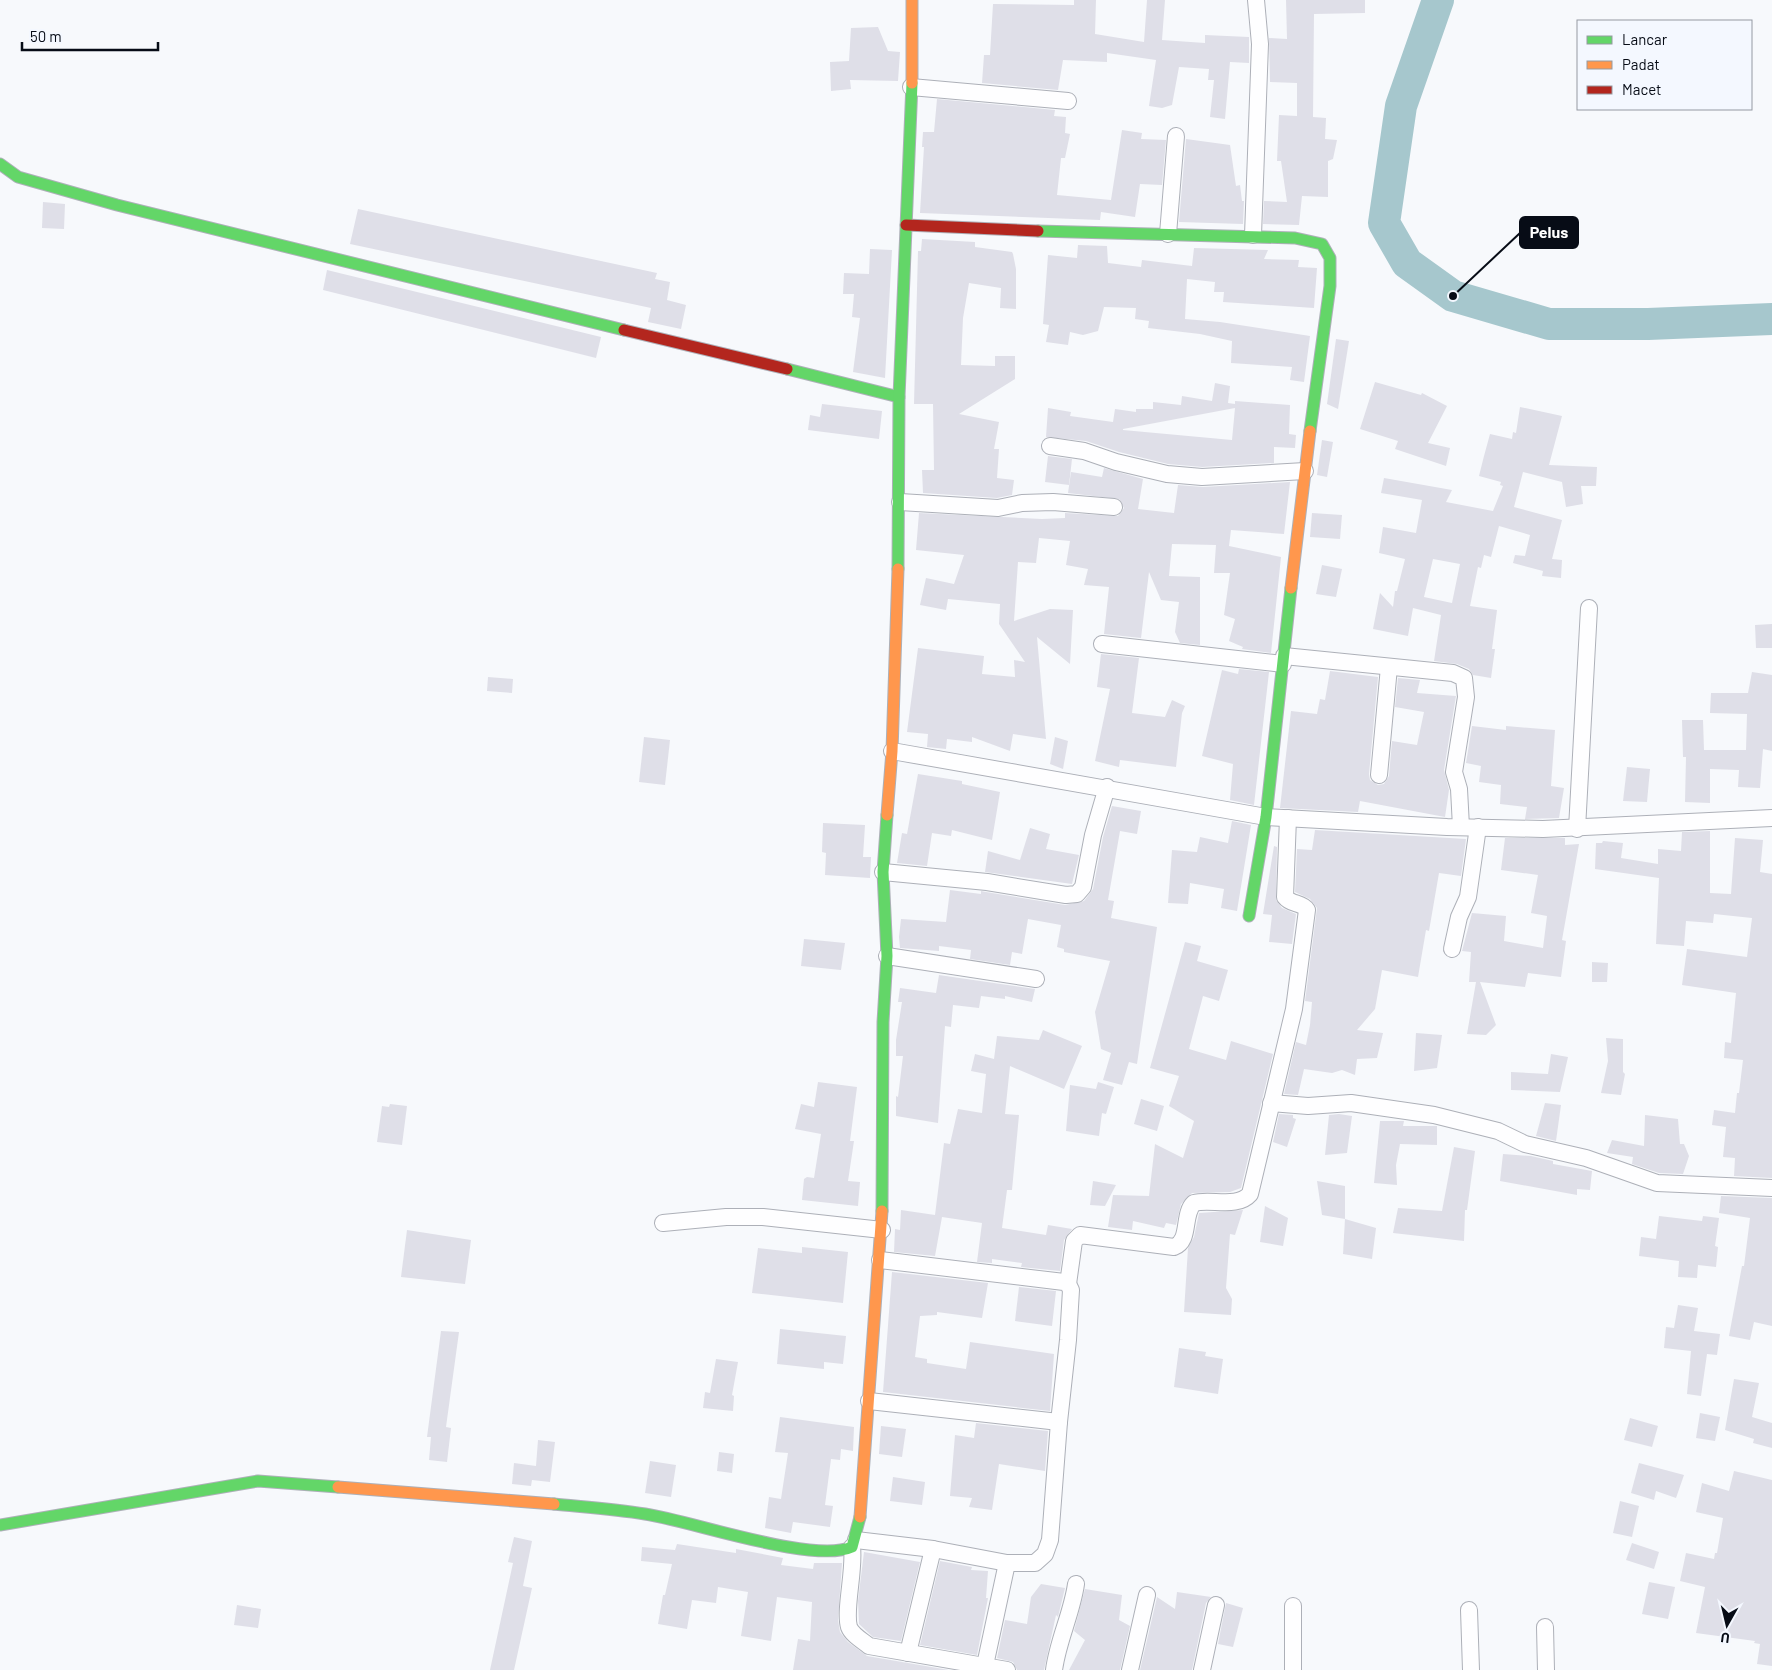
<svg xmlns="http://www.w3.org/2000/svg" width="1772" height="1670" font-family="Barlow,sans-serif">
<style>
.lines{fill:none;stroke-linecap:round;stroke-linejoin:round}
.river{stroke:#a6c7cd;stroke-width:32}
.building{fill:#dfdfe8;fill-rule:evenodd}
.street-casing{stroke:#adb0b8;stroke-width:18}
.fast-casing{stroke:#adb0b8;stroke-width:13}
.slow-casing{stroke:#adb0b8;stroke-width:13}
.jam-casing{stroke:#adb0b8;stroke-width:13}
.street{stroke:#fefeff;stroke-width:16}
.fast{stroke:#63d668;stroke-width:11}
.slow{stroke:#ff974d;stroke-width:11}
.jam{stroke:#b3261e;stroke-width:11}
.leader{fill:none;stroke:#070c16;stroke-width:2}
.callout-dot{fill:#070c16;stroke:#f4f8ff;stroke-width:2}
.callout{fill:#070c16;stroke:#070c16;stroke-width:2}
.callout-label{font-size:16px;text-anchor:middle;font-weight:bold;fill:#fff}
</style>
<rect width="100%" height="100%" fill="#f7f9fc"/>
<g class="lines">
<polyline class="river" points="1438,0 1401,106 1384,223 1407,263 1453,296 1549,324 1648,324 1772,319"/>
</g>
<g class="building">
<polygon points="1074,0 1096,0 1095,34 1144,42 1147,0 1165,0 1162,40 1205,43 1205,35 1249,37 1249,63 1230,62 1225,119 1210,117 1214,80 1208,80 1209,69 1179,67 1172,105 1162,108 1149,106 1156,60 1107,53 1107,62 1063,60 1058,90 982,83 984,55 990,55 993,4 1074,5"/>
<polygon points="1286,0 1365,0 1365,13 1314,14 1313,117 1326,118 1325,139 1337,140 1333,159 1328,161 1328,197 1302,196 1299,225 1263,224 1264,201 1287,202 1281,161 1277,161 1279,115 1297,116 1297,83 1270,82 1269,38 1287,39"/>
<polygon points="878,27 888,51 900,52 898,81 850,80 851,89 831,91 830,62 849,61 851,28"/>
<polygon points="937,99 1055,110 1054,116 1066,117 1065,133 1070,134 1065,158 1061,158 1057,195 1111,200 1122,130 1142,133 1141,139 1166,140 1162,185 1140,184 1135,217 1101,212 1100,220 920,213 924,147 922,147 923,132 934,132"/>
<polygon points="1186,139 1230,145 1236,186 1240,185 1242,201 1244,201 1243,224 1179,222"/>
<polygon points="43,202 65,204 64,229 42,228"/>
<polygon points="358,209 657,273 655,279 670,282 667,300 686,305 681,329 648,322 651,308 350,244"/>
<polygon points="922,239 975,242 975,247 1012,252 1013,254 1016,269 1016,309 1000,308 1001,288 969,283 963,318 961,365 995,366 995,356 1015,356 1015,379 959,414 999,422 994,449 999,449 997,478 1014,480 1012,495 997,498 923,493 922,470 934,470 933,404 914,404 918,251 921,251"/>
<polygon points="1078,245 1107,246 1108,263 1141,267 1142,260 1192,266 1194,248 1268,250 1264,259 1299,260 1298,267 1317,268 1314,308 1223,302 1224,292 1214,292 1215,282 1187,279 1185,319 1220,322 1310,336 1304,382 1290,380 1292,367 1231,363 1232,341 1200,334 1148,328 1149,321 1135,319 1136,308 1104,307 1098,331 1083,335 1070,332 1068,345 1046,342 1049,325 1043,324 1048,255 1077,258"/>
<polygon points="870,249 892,250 885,378 853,372 860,318 852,317 854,294 843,294 844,273 869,274"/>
<polygon points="327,270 601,337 596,358 323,290"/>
<polygon points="1336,339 1349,341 1338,409 1327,404"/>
<polygon points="1375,382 1421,395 1422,393 1447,406 1428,443 1450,448 1446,466 1395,449 1398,441 1360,429"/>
<path d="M1215,383L1230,386L1228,403L1235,404V401L1290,405L1289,434L1296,435L1295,448L1274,447V463L1202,467L1168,464L1119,452L1086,441L1046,437L1048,408L1071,412L1070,416L1113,422L1115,409L1136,412V409H1153V402L1181,405L1182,396L1212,401ZM1235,408L1232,440L1123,430V429Z"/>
<polygon points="822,404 882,411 879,439 808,430 810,415 820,417"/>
<path d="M1520,407L1562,416L1549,465L1597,467L1596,486H1581L1583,504L1566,507L1562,482L1523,472L1514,507L1562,520L1552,559L1562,560L1561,578L1542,576L1543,571L1513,563L1515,555L1525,556L1530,535L1499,526L1491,557L1484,555L1481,568L1478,567L1470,606L1497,610L1492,649H1495L1491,678L1473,675L1469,669L1457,664L1434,661L1441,615L1413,608L1408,636L1373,629L1380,593L1393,607L1395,591H1397L1405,559L1379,553L1383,527L1416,533L1422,500L1381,493L1384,478L1452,490L1446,502L1493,511L1503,486L1500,485L1501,482L1479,476L1484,456L1490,434L1512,439L1513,432L1516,433ZM1433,559L1460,564L1452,603L1424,597Z"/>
<polygon points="1322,440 1333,442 1327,477 1317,475"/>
<polygon points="1048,456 1072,459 1069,485 1045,482"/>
<polygon points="1104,468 1143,479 1138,509 1174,513 1178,485 1203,487 1290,482 1284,534 1231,530 1229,546 1281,557 1271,653 1242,649 1243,647 1229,641 1235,619 1224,615 1230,573 1214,573 1216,545 1172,544 1169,576 1200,577 1200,645 1180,643 1175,632 1179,602 1161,600 1149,572 1141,638 1104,634 1109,587 1084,585 1088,569 1066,565 1070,541 1039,538 1036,563 1018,562 1014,621 1050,609 1073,610 1070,664 1037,637 1046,739 1013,734 1010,751 972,737 972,742 947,739 946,749 927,747 928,734 907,732 918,648 984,656 982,674 1015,677 1014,660 1025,662 999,624 1000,604 948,599 946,610 920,605 926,578 954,584 964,555 916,550 919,513 1042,519 1065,518 1065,513 1118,516 1124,508 1119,499 1068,493 1071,472 1102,477"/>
<polygon points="1312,513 1342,515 1340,539 1310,537"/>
<polygon points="1322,565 1342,569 1336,597 1316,594"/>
<polygon points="1772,624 1772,648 1756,648 1755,625"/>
<polygon points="1101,654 1139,658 1132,713 1165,717 1172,700 1185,706 1182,713 1176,767 1120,760 1119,767 1095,761 1110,689 1097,687"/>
<polygon points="1239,669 1269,672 1254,805 1230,800 1233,764 1202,756 1222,670 1238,674"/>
<polygon points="1330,671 1378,677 1369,774 1370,780 1378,785 1384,784 1389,776 1392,741 1417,745 1424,712 1395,707 1398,678 1420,680 1417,693 1456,696 1444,770 1449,790 1445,817 1360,801 1358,812 1280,808 1291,711 1317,714 1320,699 1325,700"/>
<polygon points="1752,672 1772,675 1772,751 1763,749 1760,788 1738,787 1739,770 1710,769 1710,803 1685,802 1686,757 1683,757 1682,720 1703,720 1704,750 1746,750 1747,714 1710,713 1711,693 1748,693"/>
<polygon points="488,677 513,679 512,693 487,691"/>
<polygon points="1472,726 1506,730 1506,726 1555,730 1551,786 1564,788 1559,818 1525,819 1527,807 1500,804 1501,785 1479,782 1481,766 1466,763"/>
<polygon points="644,737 670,740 665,785 639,782"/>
<polygon points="1055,737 1068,741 1063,769 1050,764"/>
<polygon points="1627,767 1650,769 1647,802 1623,801"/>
<polygon points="918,774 962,781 962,784 1000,792 992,840 952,830 951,836 932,833 927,866 897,863 902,833 907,834"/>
<polygon points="1112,806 1141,811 1137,834 1120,831 1108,900 1114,901 1111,918 1157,927 1137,1064 1129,1062 1122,1085 1103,1080 1111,1053 1101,1049 1095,1012 1110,961 1064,952 1064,949 1057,947 1061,925 1028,919 1022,954 1012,952 1010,965 970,959 971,950 939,946 939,951 900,948 899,937 901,919 946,922 950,890 981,894 981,891 986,892 1065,905 1084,901 1093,889 1103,837"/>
<polygon points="1232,821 1251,825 1237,911 1221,908 1224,889 1190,883 1188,904 1168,903 1172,850 1197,852 1200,837 1228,843"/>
<polygon points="823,823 865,825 863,857 871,857 870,878 825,875 826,853 822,852"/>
<polygon points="1030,828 1050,834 1046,849 1079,855 1072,884 985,872 988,851 1020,860"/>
<polygon points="1315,830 1466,839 1461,876 1439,873 1429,931 1426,930 1418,977 1382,970 1375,1009 1357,1030 1383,1033 1377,1058 1357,1059 1355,1075 1342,1070 1332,1073 1304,1069 1298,1095 1284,1094 1296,1042 1306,1045 1310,1025 1312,1002 1305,1001 1317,908 1310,899 1295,892 1297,849 1312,850"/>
<polygon points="1710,831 1710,893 1731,894 1735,838 1763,840 1760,872 1772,874 1772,1178 1734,1176 1735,1158 1723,1157 1726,1127 1712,1125 1714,1110 1735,1113 1737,1093 1739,1093 1743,1060 1724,1058 1725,1042 1731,1043 1736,993 1682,985 1687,949 1747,957 1752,918 1714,914 1713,923 1686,921 1684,946 1656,944 1659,878 1595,869 1596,843 1602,843 1603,841 1623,843 1621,858 1658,864 1658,849 1681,851 1682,832"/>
<polygon points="1505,838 1565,838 1565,845 1579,844 1562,940 1566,941 1561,977 1528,973 1525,987 1480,982 1496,1025 1486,1035 1467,1034 1476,982 1469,982 1471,952 1462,951 1472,913 1506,916 1504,941 1543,948 1547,916 1531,913 1538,875 1501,870"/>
<polygon points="1274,846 1277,847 1276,900 1282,908 1296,914 1292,944 1269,942 1272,915 1263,914"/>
<polygon points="804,939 845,943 841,970 801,966"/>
<polygon points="1185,942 1201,946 1197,961 1228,970 1219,1001 1203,996 1189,1049 1226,1060 1231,1041 1273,1054 1241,1188 1230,1192 1192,1193 1181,1204 1176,1225 1166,1223 1164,1228 1133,1221 1132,1230 1108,1227 1113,1195 1149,1196 1155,1144 1183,1158 1194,1121 1169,1106 1179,1076 1150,1068"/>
<polygon points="1592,962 1608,963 1607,982 1592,982"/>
<polygon points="939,975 1035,989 1032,1002 1005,996 1005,999 981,996 979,1008 953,1005 951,1027 945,1026 938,1123 896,1116 896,1096 898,1097 903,1056 896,1056 896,1040 902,1002 898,1002 900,988 936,993"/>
<polygon points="1043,1030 1082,1046 1064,1089 1010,1066 1005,1114 1019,1115 1012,1190 1007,1190 1002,1228 1046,1235 1048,1225 1072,1229 1064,1240 1060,1271 1021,1267 1022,1263 992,1259 992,1263 977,1262 982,1223 942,1217 935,1256 894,1252 895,1229 900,1230 901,1210 935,1215 944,1143 950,1144 958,1109 982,1113 986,1074 971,1071 975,1054 994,1059 997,1036 1039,1040"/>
<polygon points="1416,1033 1442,1035 1437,1068 1414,1071"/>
<polygon points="1606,1038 1623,1039 1623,1072 1625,1074 1621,1095 1601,1093 1608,1061"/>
<polygon points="1551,1054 1568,1057 1560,1092 1511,1090 1511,1072 1548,1074"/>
<polygon points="818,1082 857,1087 850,1141 854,1141 848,1181 860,1182 858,1206 802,1200 804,1179 807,1177 814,1178 821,1134 795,1129 801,1104 814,1107"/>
<polygon points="1098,1082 1114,1087 1106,1114 1102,1113 1099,1136 1066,1131 1070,1085 1096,1089"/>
<polygon points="1141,1099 1164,1106 1157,1131 1134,1124"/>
<polygon points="1545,1103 1561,1105 1556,1141 1536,1136"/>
<polygon points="390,1104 407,1106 402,1145 377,1142 382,1106 389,1107"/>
<polygon points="1279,1114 1293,1115 1293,1118 1296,1119 1287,1147 1273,1142"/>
<polygon points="1339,1114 1352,1116 1347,1153 1325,1155 1329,1115"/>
<polygon points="1645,1115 1678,1119 1680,1144 1684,1144 1689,1156 1683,1174 1659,1173 1632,1164 1633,1157 1607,1153 1612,1140 1644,1146"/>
<polygon points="1380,1121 1404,1121 1403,1126 1437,1126 1437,1145 1400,1144 1396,1165 1397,1185 1374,1183"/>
<polygon points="1454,1147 1475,1151 1467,1210 1465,1210 1464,1241 1393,1233 1398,1208 1442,1211"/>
<polygon points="1503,1154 1531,1156 1553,1161 1553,1164 1592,1171 1590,1190 1577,1189 1577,1195 1500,1181"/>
<polygon points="1093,1181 1116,1185 1105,1206 1090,1205"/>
<polygon points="1317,1181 1345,1186 1345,1219 1322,1215"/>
<polygon points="1721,1196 1772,1198 1772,1326 1754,1322 1750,1340 1729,1336 1742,1266 1744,1266 1750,1218 1719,1213"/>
<polygon points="1265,1206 1288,1218 1283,1246 1260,1242"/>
<polygon points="1243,1210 1235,1235 1230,1234 1226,1288 1232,1299 1231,1315 1184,1312 1188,1248 1194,1237 1199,1213"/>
<polygon points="1659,1216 1702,1221 1703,1216 1719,1218 1715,1246 1718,1247 1716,1267 1698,1265 1697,1278 1678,1277 1679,1261 1639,1256 1641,1237 1656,1239"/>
<polygon points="1345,1219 1376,1228 1372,1259 1343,1254"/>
<polygon points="407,1230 471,1240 465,1284 401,1277"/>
<polygon points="802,1247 848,1252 843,1303 752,1293 758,1248 802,1253"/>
<polygon points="892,1272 988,1283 982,1318 937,1312 937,1315 920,1316 915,1357 927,1359 927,1363 966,1369 970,1342 1054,1354 1050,1411 883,1392"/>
<polygon points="1019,1287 1056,1291 1052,1326 1015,1321"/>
<polygon points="1678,1305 1698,1308 1694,1331 1720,1334 1717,1355 1707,1354 1701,1396 1687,1394 1691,1351 1664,1348 1666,1327 1674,1328"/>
<polygon points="780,1329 846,1336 843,1364 824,1362 824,1369 777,1364"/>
<polygon points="441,1331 459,1332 446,1427 451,1428 447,1462 429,1460 431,1437 427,1437"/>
<polygon points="1179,1348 1206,1352 1205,1356 1223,1359 1218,1394 1174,1387"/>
<polygon points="716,1359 738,1362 732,1395 734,1396 733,1411 703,1408 705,1392 710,1393"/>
<polygon points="1734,1379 1759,1383 1752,1417 1772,1423 1772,1448 1753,1443 1754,1439 1725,1430"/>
<polygon points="1700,1413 1720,1417 1715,1441 1696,1438"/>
<polygon points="780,1417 854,1427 853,1451 841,1449 840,1460 831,1459 825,1505 833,1506 830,1527 793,1522 791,1533 765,1528 769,1497 781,1499 788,1453 775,1452"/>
<polygon points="1630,1418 1658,1426 1652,1447 1624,1440"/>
<polygon points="976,1423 1048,1431 1045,1471 999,1464 992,1510 969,1507 972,1498 950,1496 955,1435 974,1438"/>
<polygon points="881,1426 906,1429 902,1457 879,1454"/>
<polygon points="538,1440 555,1442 550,1482 532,1480 531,1486 512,1484 514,1463 536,1466"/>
<polygon points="719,1452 734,1454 732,1473 717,1471"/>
<polygon points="650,1461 676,1465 671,1497 645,1493"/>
<polygon points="1639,1463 1684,1475 1676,1498 1656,1491 1654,1500 1631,1493"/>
<polygon points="1734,1471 1772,1480 1772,1666 1757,1664 1760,1644 1754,1643 1755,1641 1696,1633 1705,1587 1680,1581 1686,1553 1714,1559 1715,1553 1717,1553 1723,1518 1696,1512 1702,1483 1729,1491"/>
<polygon points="893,1477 925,1482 922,1505 890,1501"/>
<polygon points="1620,1501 1639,1506 1632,1537 1613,1533"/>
<polygon points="514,1537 532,1541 523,1586 532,1588 514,1670 490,1670 513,1563 508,1562"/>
<polygon points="1632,1543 1659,1552 1654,1569 1626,1560"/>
<polygon points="677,1544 736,1553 736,1549 783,1558 781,1565 813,1569 814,1563 842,1563 838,1620 840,1632 848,1642 867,1656 949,1670 793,1670 798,1639 810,1641 812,1602 777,1597 771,1641 741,1636 748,1592 718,1587 716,1603 692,1600 687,1629 658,1624 663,1595 665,1595 672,1564 641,1561 642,1547 675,1550"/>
<polygon points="864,1552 920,1562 901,1641 873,1637 859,1624 858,1601"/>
<polygon points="940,1561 972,1567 971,1570 988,1571 986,1598 988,1598 977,1655 920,1645"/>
<polygon points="1649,1582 1675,1587 1668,1619 1642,1614"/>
<polygon points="1041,1584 1065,1588 1058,1617 1056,1615 1044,1670 1017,1670 1013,1662 997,1658 1005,1620 1027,1624 1031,1597"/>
<polygon points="1085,1589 1122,1595 1119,1620 1130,1626 1120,1670 1069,1670 1085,1640 1074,1631"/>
<polygon points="1177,1592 1211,1597 1206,1603 1192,1670 1140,1670 1157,1597 1175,1609"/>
<polygon points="1226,1603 1243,1608 1233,1647 1218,1644"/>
<polygon points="237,1605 261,1609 258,1628 234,1625"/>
</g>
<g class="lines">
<g class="street-casing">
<g id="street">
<polyline points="911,87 1068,101"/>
<polyline points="1168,234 1176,136"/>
<polyline points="1253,235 1260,44 1256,0"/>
<polyline points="1050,446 1084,451 1116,462 1167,474 1202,477 1305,471"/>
<polyline points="900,502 998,508 1022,503 1053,502 1114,507"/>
<polyline points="1102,644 1283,664"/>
<polyline points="1284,656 1453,673 1464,678 1466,697 1454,772 1459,789 1461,827"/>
<polyline points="892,751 1266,817 1447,827 1543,829 1772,818"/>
<polyline points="1379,775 1389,667"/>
<polyline points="1577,829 1589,608"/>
<polyline points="883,872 987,882 1066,895 1077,894 1083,887 1093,835 1107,787"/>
<polyline points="1452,949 1459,917 1468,897 1478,827"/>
<polyline points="887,956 1036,979"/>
<polyline points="1271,1103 1308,1106 1351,1103 1434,1115 1498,1131 1525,1144 1586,1158 1657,1183 1772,1188"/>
<polyline points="663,1223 726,1217 763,1217 882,1230"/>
<path d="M1068,1284L1074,1241L1080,1235L1174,1247C1191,1241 1182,1214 1194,1203C1210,1198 1237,1209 1250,1194L1294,1009L1307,910C1302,902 1291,905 1285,897L1288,818"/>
<polyline points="869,1401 1059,1422"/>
<polyline points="856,1540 933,1549 1007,1563 1035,1563 1045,1554 1050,1540 1059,1422 1068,1340 1071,1290 1068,1284 1064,1282 880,1260"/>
<path d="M852,1547C855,1570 844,1610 849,1627C852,1635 863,1641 869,1646L1007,1670"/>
<polyline points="1293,1606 1293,1670"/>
<polyline points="1469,1610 1471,1670"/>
<polyline points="1545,1627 1546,1670"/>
<polyline points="908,1653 933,1549"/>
<polyline points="984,1670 1007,1563"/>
<path d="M1054,1670C1058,1640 1072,1613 1076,1584"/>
<polyline points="1130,1670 1147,1595"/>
<polyline points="1202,1670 1216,1605"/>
</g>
</g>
<g class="fast-casing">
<g id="fast">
<polyline points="0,164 18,177 117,205 624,330"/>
<polyline points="1038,231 1295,238 1322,244 1330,258 1330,286 1310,431"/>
<polyline points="787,369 899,397"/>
<polyline points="898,569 899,397 912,83"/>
<polyline points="1249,916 1266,817 1291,588"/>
<polyline points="882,1211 883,1022 887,956 883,872 887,815"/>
<path d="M554,1504C584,1507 615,1509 645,1514C692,1521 813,1564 852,1547L860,1517"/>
<polyline points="0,1525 258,1481 338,1487"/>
</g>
</g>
<g class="slow-casing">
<g id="slow">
<polyline points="912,83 912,0"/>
<polyline points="1291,588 1310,431"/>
<polyline points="887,815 892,751 898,569"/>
<polyline points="338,1487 554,1504"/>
<polyline points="860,1517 882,1211"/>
</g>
</g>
<g class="jam-casing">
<g id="jam">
<polyline points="906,225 1038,231"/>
<polyline points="624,330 787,369"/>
</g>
</g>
<use href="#street" class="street"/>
<use href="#fast" class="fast"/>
<use href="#slow" class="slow"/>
<use href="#jam" class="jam"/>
</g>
<path class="leader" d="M1453 296L1520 233"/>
<circle class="callout-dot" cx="1453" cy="296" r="5"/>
<rect class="callout" x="1520" y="217" width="58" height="31" rx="5"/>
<g class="callout-label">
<text x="1549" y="238">Pelus</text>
</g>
<rect x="1577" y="20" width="175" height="90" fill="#f4f8ff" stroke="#959aa2"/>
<rect x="1587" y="36" width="25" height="8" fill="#63d668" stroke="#959aa2"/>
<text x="1622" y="45" font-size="15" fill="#070c16">Lancar</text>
<rect x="1587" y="61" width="25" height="8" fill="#ff974d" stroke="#959aa2"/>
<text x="1622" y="70" font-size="15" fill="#070c16">Padat</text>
<rect x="1587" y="86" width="25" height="8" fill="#b3261e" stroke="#959aa2"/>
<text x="1622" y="95" font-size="15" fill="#070c16">Macet</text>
<g transform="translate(1727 1625) rotate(188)" stroke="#f4f8ff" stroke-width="4" paint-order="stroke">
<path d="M0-4L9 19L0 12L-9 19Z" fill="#070c16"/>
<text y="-8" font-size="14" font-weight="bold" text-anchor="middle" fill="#070c16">U</text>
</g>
<path d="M22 42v8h136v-8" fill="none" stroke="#070c16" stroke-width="2.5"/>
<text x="30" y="42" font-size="15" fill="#070c16" stroke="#f4f8ff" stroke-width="4" paint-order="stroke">50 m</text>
</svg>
